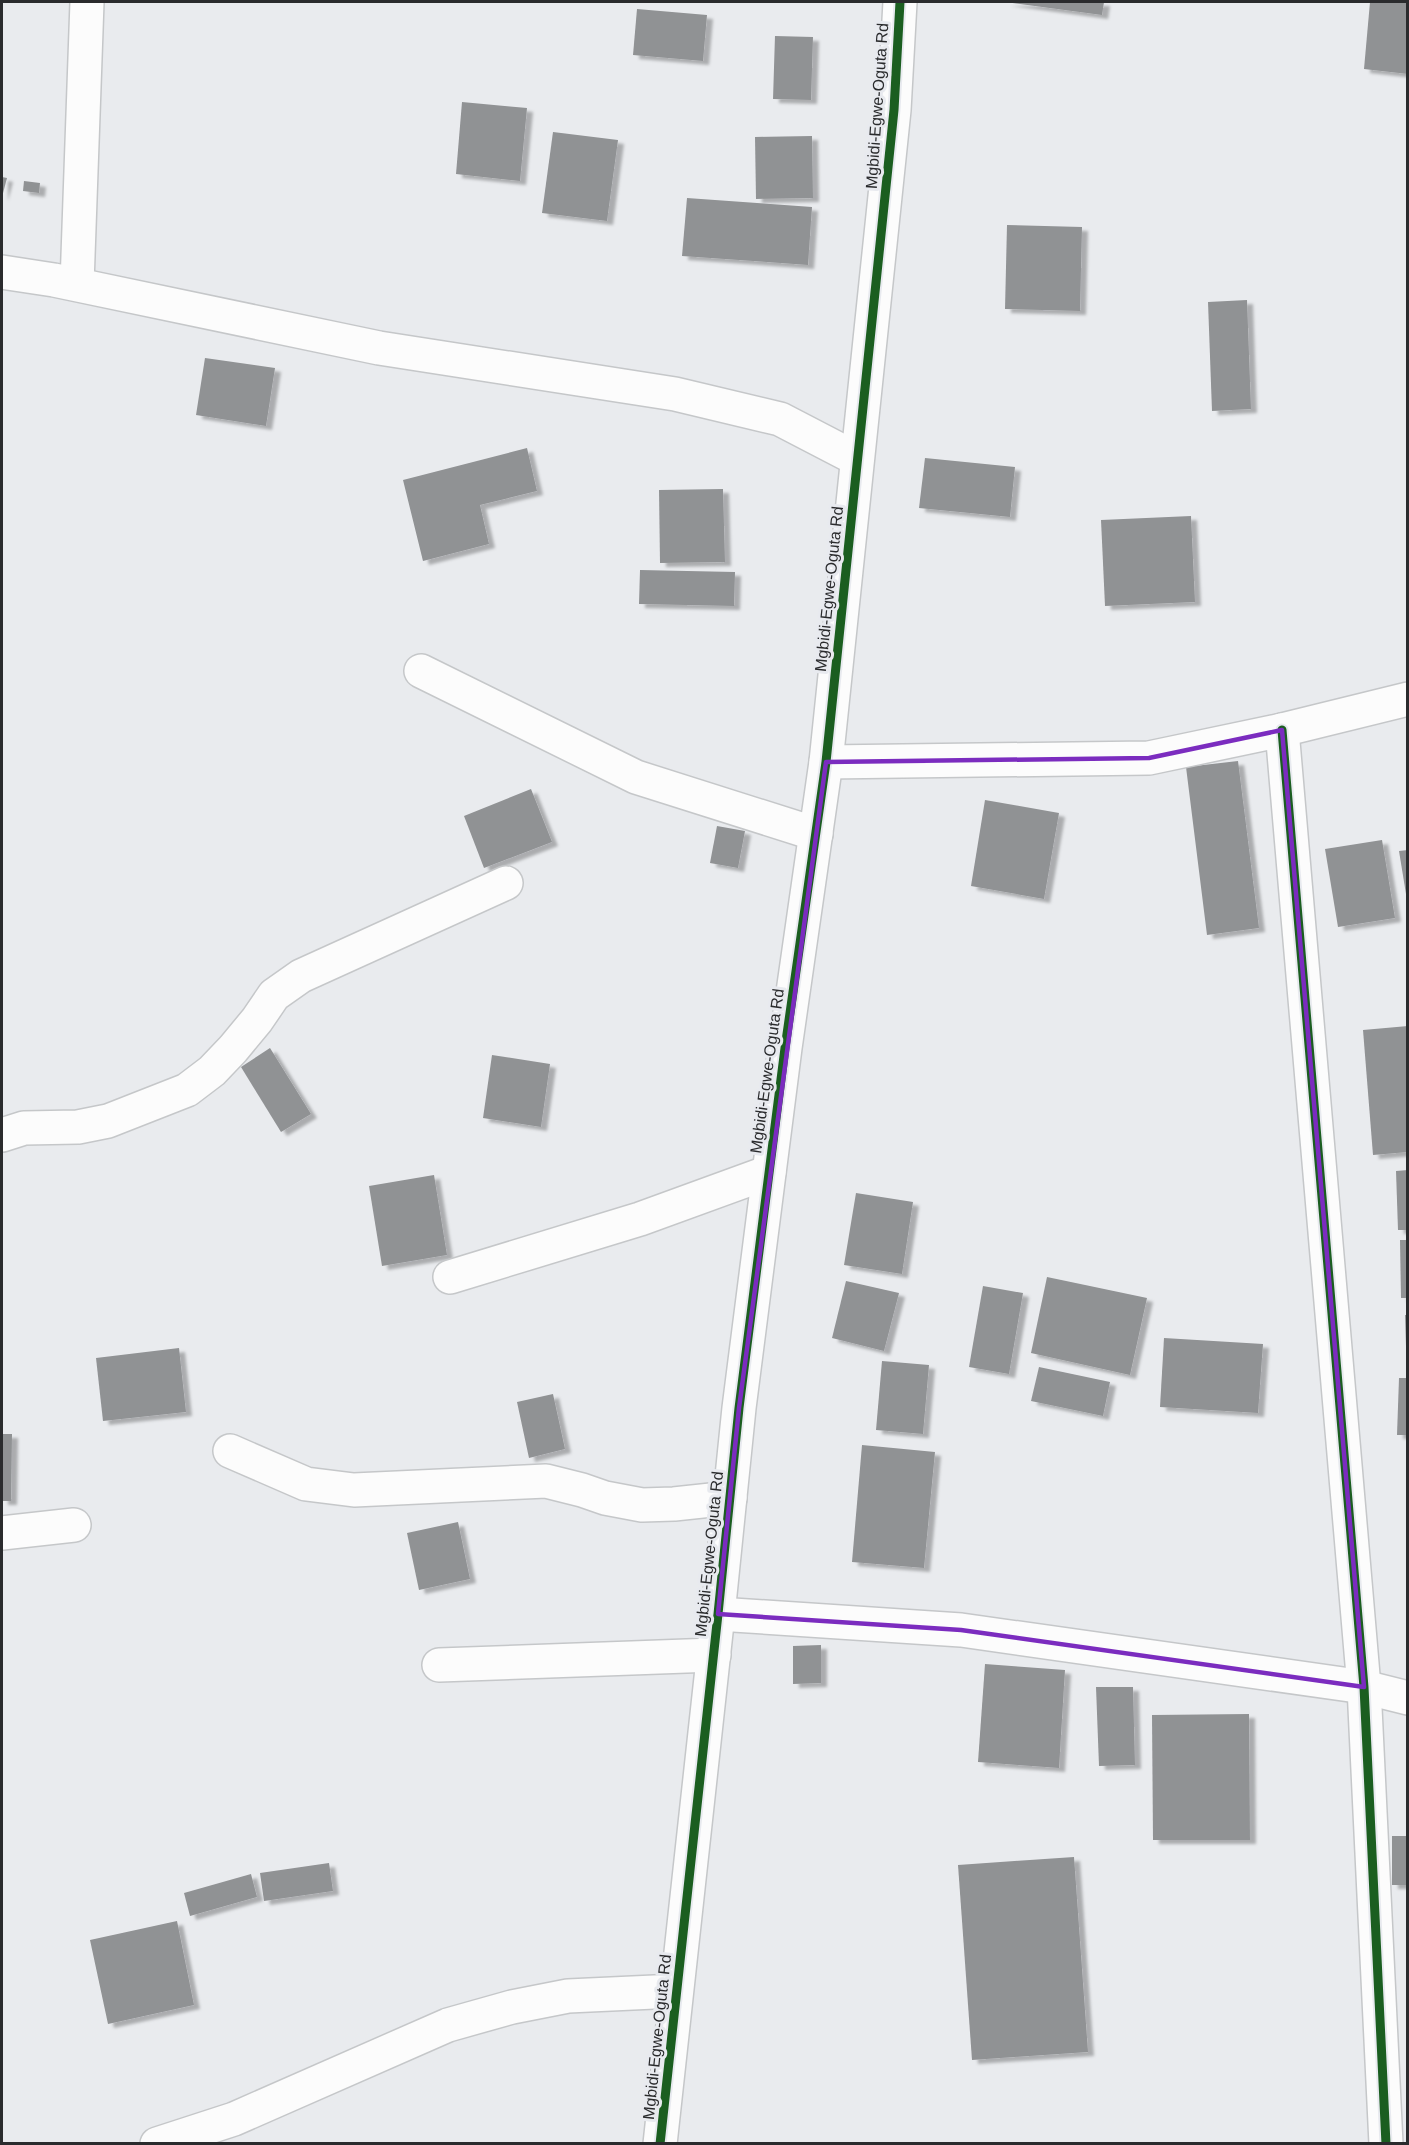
<svg xmlns="http://www.w3.org/2000/svg" width="1409" height="2145" font-family="Arial,sans-serif">
<style>
.building{fill:#909294;filter:url(#shadow)}
.lines{fill:none;stroke-linecap:round;stroke-linejoin:round}
.minor-casing{stroke:#c5c7c9;stroke-width:36}
.minor{stroke:#fcfcfc;stroke-width:33}
.cycleway-casing{stroke:#e8eaef;stroke-width:13}
.cycleway{stroke:#1b5e20;stroke-width:9}
.marked{fill:none;stroke:#7b2cbf;stroke-width:4.5;stroke-linejoin:round}
.labels{text-anchor:middle;dominant-baseline:central;stroke-width:6;stroke-linejoin:round;paint-order:stroke}
.street-label{font-size:16px;fill:#2a2b2d;stroke:#e8eaef}
</style>
<defs>
<filter id="shadow"><feDropShadow dx="6" dy="4" stdDeviation="1.5" flood-color="#0004"/></filter>
</defs>
<rect width="100%" height="100%" fill="#e9ebee"/>
<g class="building">
<polygon points="1005,2 1104,2 1102,15"/>
<polygon points="1370,2 1408,2 1408,74 1364,69"/>
<polygon points="637,9 707,15 703,61 633,55"/>
<polygon points="775,36 813,37 811,100 773,99"/>
<polygon points="462,102 527,108 520,181 456,174"/>
<polygon points="553,132 618,140 607,221 542,213"/>
<polygon points="812,136 813,198 756,199 755,137"/>
<polygon points="2,177 7,178 2,197"/>
<polygon points="24,181 40,183 39,193 23,191"/>
<polygon points="687,198 812,207 808,265 682,256"/>
<polygon points="1007,225 1082,227 1080,311 1005,309"/>
<polygon points="1247,300 1251,409 1212,411 1208,302"/>
<polygon points="205,358 275,368 266,426 196,415"/>
<polygon points="527,448 537,491 480,505 489,544 423,561 403,480"/>
<polygon points="925,458 1015,467 1010,517 919,508"/>
<polygon points="723,489 725,562 660,563 659,490"/>
<polygon points="1191,516 1195,602 1105,606 1101,520"/>
<polygon points="640,570 735,572 734,606 639,604"/>
<polygon points="1238,761 1259,928 1207,935 1186,767"/>
<polygon points="531,789 552,842 484,868 464,816"/>
<polygon points="985,800 1059,813 1044,899 971,886"/>
<polygon points="717,826 745,831 738,868 710,863"/>
<polygon points="1382,840 1395,918 1338,927 1325,849"/>
<polygon points="1408,850 1408,894 1406,894 1399,851"/>
<polygon points="1408,1026 1408,1152 1373,1155 1363,1030"/>
<polygon points="270,1048 311,1114 281,1132 241,1067"/>
<polygon points="492,1055 550,1064 541,1127 483,1118"/>
<polygon points="1408,1170 1408,1230 1398,1230 1396,1171"/>
<polygon points="434,1175 447,1255 382,1266 369,1186"/>
<polygon points="856,1193 913,1202 902,1274 844,1265"/>
<polygon points="1400,1240 1408,1240 1408,1298 1401,1298"/>
<polygon points="1047,1277 1147,1298 1130,1375 1031,1353"/>
<polygon points="846,1281 899,1293 884,1351 832,1338"/>
<polygon points="983,1286 1023,1293 1009,1374 969,1367"/>
<polygon points="1405,1315 1408,1315 1408,1346 1406,1346"/>
<polygon points="1164,1338 1263,1344 1258,1413 1160,1407"/>
<polygon points="179,1348 186,1412 103,1421 96,1358"/>
<polygon points="882,1361 929,1365 923,1434 876,1430"/>
<polygon points="1039,1367 1110,1382 1103,1416 1031,1401"/>
<polygon points="1399,1378 1408,1378 1408,1435 1397,1435"/>
<polygon points="553,1394 565,1449 529,1458 517,1402"/>
<polygon points="2,1434 12,1434 11,1501 2,1501"/>
<polygon points="862,1445 935,1452 924,1568 852,1562"/>
<polygon points="458,1522 470,1579 419,1590 407,1533"/>
<polygon points="821,1645 821,1683 793,1684 793,1646"/>
<polygon points="985,1664 1065,1670 1059,1768 978,1762"/>
<polygon points="1096,1687 1133,1687 1135,1765 1099,1766"/>
<polygon points="1249,1714 1250,1840 1153,1840 1152,1715"/>
<rect x="1392" y="1836" width="16" height="49"/>
<polygon points="1074,1857 1088,2052 972,2060 958,1865"/>
<polygon points="329,1863 333,1891 264,1901 260,1873"/>
<polygon points="251,1874 257,1897 190,1916 184,1893"/>
<polygon points="177,1921 194,2005 108,2024 90,1940"/>
</g>
<g class="lines">
<g class="minor-casing">
<g id="minor">
<polyline points="2,272 54,280 379,348 675,394 780,419 857,459"/>
<polyline points="77,284 87,2"/>
<polyline points="421,671 636,777 816,834"/>
<polyline points="1282,730 1364,1687 1386,2144"/>
<polyline points="826,762 1149,758 1282,730 1408,699"/>
<polyline points="2,1135 24,1128 78,1127 108,1121 187,1090 212,1071 233,1049 257,1020 274,995 301,976 506,883"/>
<polyline points="450,1277 640,1219 769,1172"/>
<polyline points="230,1451 306,1484 354,1490 546,1481 582,1490 605,1498 642,1505 674,1504 730,1498"/>
<polyline points="2,1533 74,1525"/>
<polyline points="718,1614 961,1630 1364,1687 1408,1698"/>
<polyline points="439,1665 714,1655"/>
<polyline points="157,2144 234,2119 448,2025 512,2007 568,1996 676,1991"/>
<polyline points="660,2144 718,1614 739,1408 785,1048 826,762 894,110 900,2"/>
</g>
</g>
<use href="#minor" class="minor"/>
<g class="cycleway-casing">
<g id="cycleway">
<polyline points="1282,730 1364,1687 1386,2144"/>
<polyline points="660,2144 718,1614 739,1408 785,1048 826,762 894,110 900,2"/>
</g>
</g>
<use href="#cycleway" class="cycleway"/>
</g>
<path class="marked" d="M1282,730L1364,1687L961,1630L718,1614L739,1408L826,762L1149,758Z"/>
<g class="labels">
<g class="street-label">
<text transform="translate(877 106) rotate(-86)">Mgbidi-Egwe-Oguta Rd</text>
<text transform="translate(829 589) rotate(-84)">Mgbidi-Egwe-Oguta Rd</text>
<text transform="translate(767 1071) rotate(-82)">Mgbidi-Egwe-Oguta Rd</text>
<text transform="translate(709 1554) rotate(-84)">Mgbidi-Egwe-Oguta Rd</text>
<text transform="translate(657 2037) rotate(-84)">Mgbidi-Egwe-Oguta Rd</text>
</g>
</g>
<rect width="1409" height="2145" fill="none" stroke="#2a2b2d" stroke-width="6"/>
</svg>
